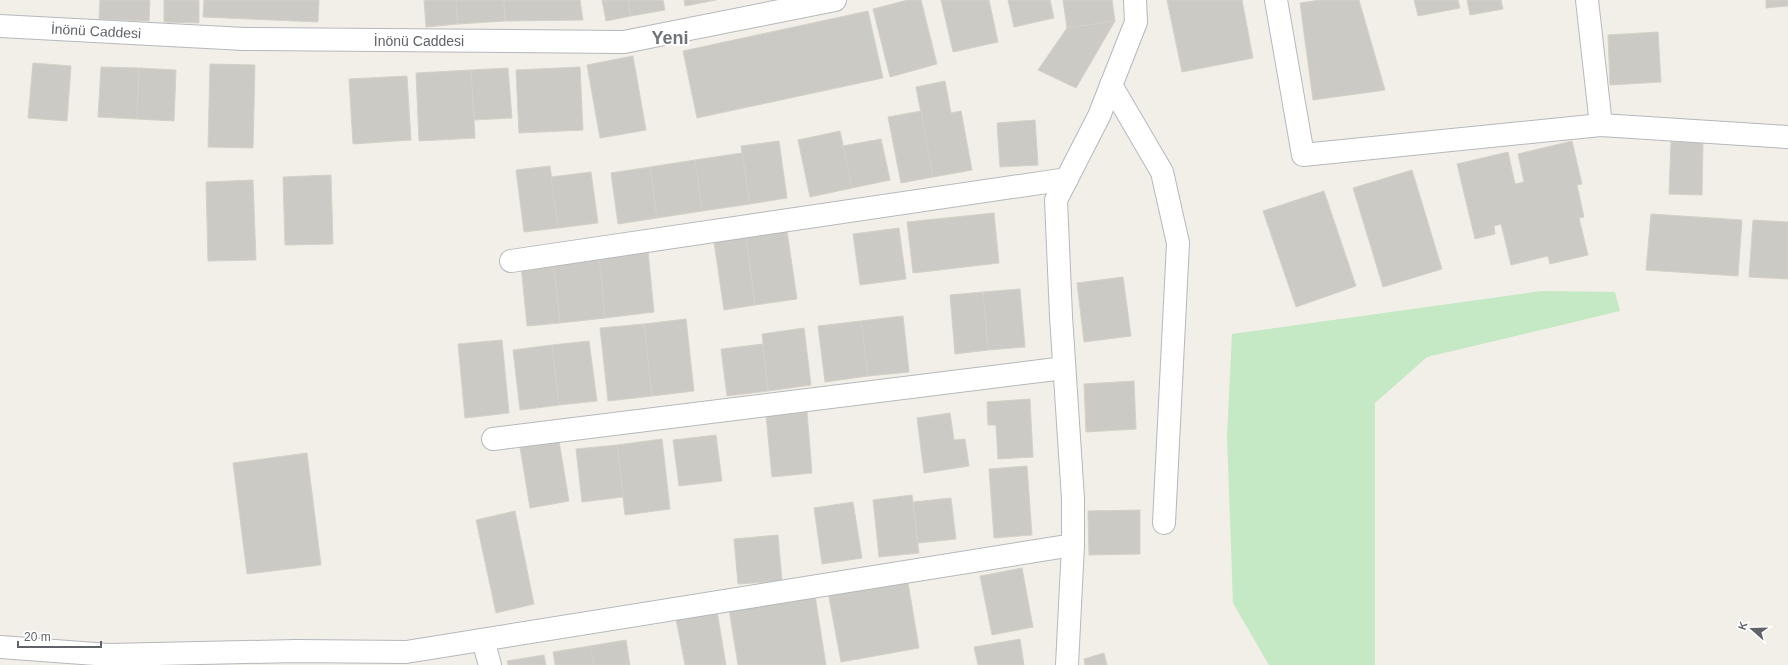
<svg xmlns="http://www.w3.org/2000/svg" width="1788" height="665" font-family="Helvetica,sans-serif">
<style>
.green{fill:#c5e8c5}
.building{fill:#cccac5;stroke:#d6d1c6}
.lines{fill:none;stroke-linecap:round;stroke-linejoin:round}
.minor-casing{stroke:#b5b8bc;stroke-width:24}
.minor{stroke:#fff;stroke-width:22}
.labels{text-anchor:middle;dominant-baseline:central;stroke-width:4;stroke-linejoin:round;paint-order:stroke}
.street-label{font-size:14px;fill:#5f6368;stroke:#fff}
.district-label{font-size:18px;font-weight:bold;fill:#70757a;stroke:#fff}
</style>
<rect width="100%" height="100%" fill="#f1efe8"/>
<polygon class="green" points="1542,291 1615,292 1620,311 1427,357 1375,403 1375,665 1269,665 1233,603 1227,436 1232,334"/>
<g class="building">
<polygon points="100,0 150,0 149,21 99,19"/>
<polygon points="164,0 199,0 199,23 164,22"/>
<polygon points="204,0 319,0 318,22 203,17"/>
<polygon points="424,0 456,0 458,24 426,27"/>
<polygon points="456,0 504,0 505,21 458,24"/>
<polygon points="504,0 580,0 583,20 505,21"/>
<polygon points="602,0 628,0 631,16 606,21"/>
<polygon points="628,0 663,0 665,10 631,16"/>
<polygon points="684,0 716,0 685,6"/>
<polygon points="908,0 921,0 937,64 890,77 873,9"/>
<polygon points="941,0 989,0 998,42 953,52"/>
<polygon points="1008,0 1050,0 1054,18 1014,27"/>
<polygon points="1063,0 1112,0 1115,21 1067,28"/>
<polygon points="1167,0 1242,0 1253,58 1182,72"/>
<polygon points="1320,0 1359,0 1385,90 1313,100 1300,3"/>
<polygon points="1414,0 1458,0 1460,8 1418,16"/>
<polygon points="1467,0 1501,0 1503,9 1470,15"/>
<polygon points="1766,0 1788,0 1788,6 1766,8"/>
<polygon points="868,11 883,78 697,118 683,51"/>
<polygon points="1115,21 1076,88 1038,70 1067,28"/>
<polygon points="1658,32 1661,82 1610,85 1608,35"/>
<polygon points="633,56 646,130 600,138 587,65"/>
<polygon points="33,63 71,66 67,121 28,118"/>
<polygon points="210,64 255,65 253,148 208,147"/>
<polygon points="101,67 139,68 137,119 98,117"/>
<polygon points="580,67 583,130 519,133 516,70"/>
<polygon points="139,68 176,70 174,121 137,119"/>
<polygon points="508,68 512,118 474,120 471,70"/>
<polygon points="471,70 475,138 419,141 416,73"/>
<polygon points="407,76 411,140 353,144 349,79"/>
<polygon points="945,81 951,113 961,111 972,170 933,177 916,87"/>
<polygon points="921,111 933,177 901,183 888,117"/>
<polygon points="1035,120 1038,165 1000,167 997,123"/>
<polygon points="840,131 852,188 810,197 798,140"/>
<polygon points="881,139 890,180 852,188 843,146"/>
<polygon points="779,141 787,198 750,204 741,146"/>
<polygon points="1572,141 1582,184 1577,185 1584,217 1579,218 1588,255 1550,264 1548,256 1511,265 1501,224 1494,226 1495,234 1475,239 1457,164 1508,152 1515,184 1524,182 1518,154"/>
<polygon points="1671,142 1703,142 1702,195 1669,194"/>
<polygon points="742,153 750,204 702,211 695,160"/>
<polygon points="695,160 702,211 657,218 650,167"/>
<polygon points="550,166 558,228 524,232 516,170"/>
<polygon points="650,167 657,218 618,224 611,173"/>
<polygon points="1412,170 1442,269 1383,287 1353,188"/>
<polygon points="591,172 598,223 558,228 551,177"/>
<polygon points="331,175 333,244 285,245 283,177"/>
<polygon points="253,180 256,260 208,261 206,182"/>
<polygon points="1324,191 1356,286 1296,307 1263,211"/>
<polygon points="994,213 999,263 913,273 907,222"/>
<polygon points="1651,214 1742,220 1738,276 1646,270"/>
<polygon points="1753,220 1788,222 1788,279 1749,277"/>
<polygon points="899,228 906,279 860,285 853,234"/>
<polygon points="787,231 797,299 755,305 746,237"/>
<polygon points="746,237 755,305 724,310 714,242"/>
<polygon points="648,251 654,312 605,318 599,256"/>
<polygon points="599,256 605,318 560,323 553,262"/>
<polygon points="553,262 560,323 527,326 521,265"/>
<polygon points="1123,277 1131,336 1084,342 1077,283"/>
<polygon points="1020,289 1025,347 988,350 983,292"/>
<polygon points="983,292 988,350 955,354 950,295"/>
<polygon points="903,316 909,372 868,376 861,321"/>
<polygon points="686,319 694,391 652,396 644,324"/>
<polygon points="861,321 868,376 825,382 818,326"/>
<polygon points="644,324 652,396 608,401 600,328"/>
<polygon points="804,328 811,385 768,391 762,334"/>
<polygon points="502,340 509,413 465,418 458,344"/>
<polygon points="589,341 597,401 559,405 552,345"/>
<polygon points="763,344 768,391 727,396 721,349"/>
<polygon points="552,345 559,405 520,410 513,350"/>
<polygon points="1134,381 1136,429 1086,432 1084,384"/>
<polygon points="1030,399 1033,457 998,459 996,425 988,425 987,402"/>
<polygon points="807,412 812,473 772,477 766,416"/>
<polygon points="950,413 954,440 965,439 969,466 924,473 917,418"/>
<polygon points="716,435 722,481 679,486 673,440"/>
<polygon points="662,439 670,509 625,515 617,445"/>
<polygon points="559,441 569,501 530,508 520,447"/>
<polygon points="617,445 623,497 582,502 576,449"/>
<polygon points="307,453 321,565 247,574 233,463"/>
<polygon points="1027,466 1032,535 994,538 989,469"/>
<polygon points="912,495 919,553 879,557 873,500"/>
<polygon points="951,498 956,539 918,543 913,502"/>
<polygon points="853,502 862,558 822,564 814,508"/>
<polygon points="1140,510 1140,554 1089,555 1088,511"/>
<polygon points="515,511 534,604 496,613 476,520"/>
<polygon points="778,535 782,581 738,584 734,539"/>
<polygon points="1022,568 1033,627 992,635 980,576"/>
<polygon points="907,577 919,648 841,662 828,592"/>
<polygon points="815,595 826,665 738,665 729,609"/>
<polygon points="717,611 726,665 685,665 676,619"/>
<polygon points="1020,639 1024,665 978,665 974,647"/>
<polygon points="626,640 630,665 594,665 590,646"/>
<polygon points="590,646 594,665 555,665 553,652"/>
<polygon points="1104,653 1107,665 1085,665 1084,659"/>
<polygon points="544,655 546,665 508,665 507,661"/>
</g>
<g class="lines">
<g class="minor-casing">
<g id="minor">
<polyline points="1276,0 1303,155 1601,125 1788,137"/>
<polyline points="1587,0 1601,125"/>
<polyline points="0,26 244,39 624,42 835,0"/>
<polyline points="1111,85 1162,172 1178,243 1164,523"/>
<polyline points="511,261 1067,179"/>
<polyline points="493,439 1064,368"/>
<polyline points="483,640 490,665"/>
<polyline points="0,647 109,655 296,651 406,652 1073,545"/>
<polyline points="1067,665 1073,545 1073,499 1061,316 1056,200 1099,116 1136,22 1135,0"/>
</g>
</g>
<use href="#minor" class="minor"/>
</g>
<g class="labels">
<g class="street-label">
<text transform="translate(96 31) rotate(3)">İnönü Caddesi</text>
<text x="419" y="41">İnönü Caddesi</text>
</g>
<g class="district-label">
<text x="670" y="38">Yeni</text>
</g>
</g>
<g transform="translate(1752 629) rotate(290)" stroke="#ffffff" stroke-width="3" paint-order="stroke">
<path d="M0-3L7 15L0 10L-7 15Z" fill="#5f6368"/>
<text y="-6" font-size="11" font-weight="bold" text-anchor="middle" fill="#5f6368">K</text>
</g>
<path d="M18 641v6h83v-6" fill="none" stroke="#5f6368" stroke-width="2"/>
<text x="24" y="641" font-size="12" fill="#5f6368" stroke="#ffffff" stroke-width="3" paint-order="stroke">20 m</text>
</svg>
